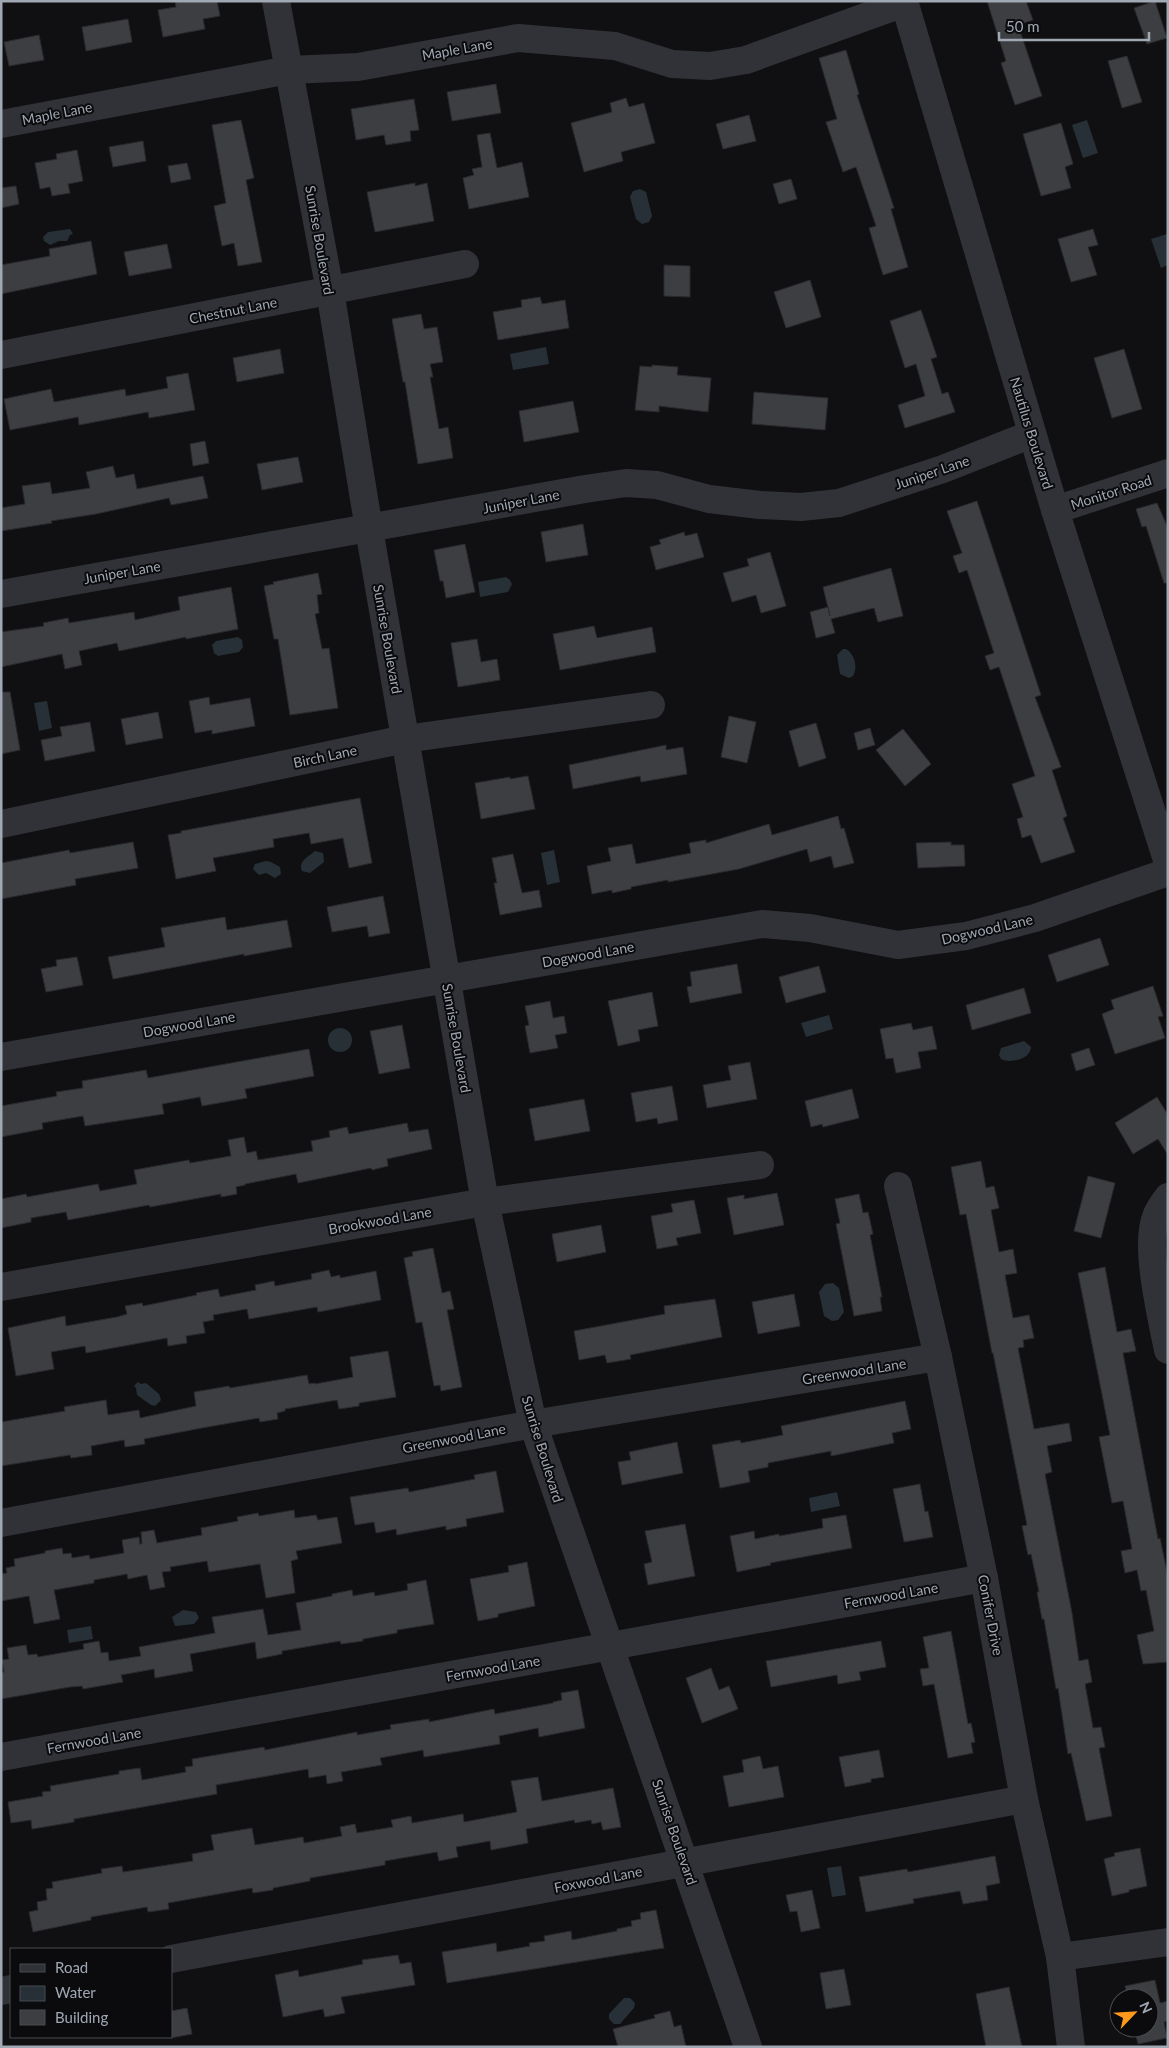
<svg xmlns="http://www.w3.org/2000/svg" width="1169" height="2048" font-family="Lato,sans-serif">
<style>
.water{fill:#263036}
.building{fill:#3c3e42;stroke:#2a2a2e}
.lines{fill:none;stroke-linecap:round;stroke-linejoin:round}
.minor{stroke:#313237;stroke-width:28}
.labels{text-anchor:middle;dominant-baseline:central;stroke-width:4;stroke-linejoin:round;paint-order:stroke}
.street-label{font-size:14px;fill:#a0a8b4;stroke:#0b0b0d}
</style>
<rect width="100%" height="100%" fill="#101012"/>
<g class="water">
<polygon points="1087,120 1098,153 1083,158 1072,125"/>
<polygon points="640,189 646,192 652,216 649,222 642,224 636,219 630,197 633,191"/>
<polygon points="70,229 73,234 70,235 67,241 59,241 50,245 44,241 43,237 48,232"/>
<polygon points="1167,234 1168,265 1161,268 1151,239"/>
<polygon points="546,347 549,364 513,370 510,354"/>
<polygon points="506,577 510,580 512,584 508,592 480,597 478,582"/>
<polygon points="238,637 242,640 243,647 239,652 218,656 214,653 212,645 216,641"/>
<path d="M843,649H846C855,654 858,668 853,676L849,678L840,674L837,655Z"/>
<polygon points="47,701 52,728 39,731 34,703"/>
<polygon points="554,850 560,882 547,885 541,853"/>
<path d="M315,851L323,853L324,862L310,873L302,871C298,861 308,857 315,851Z"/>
<polygon points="266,861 271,862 280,867 281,874 275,878 266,873 259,875 253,869 255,864"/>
<polygon points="829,1015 833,1029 806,1037 801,1023"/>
<circle cx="340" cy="1040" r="12"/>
<path d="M1024,1041L1031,1047C1031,1059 1010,1064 1001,1059L999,1055L1001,1048Z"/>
<polygon points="833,1283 839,1288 844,1312 838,1320 832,1321 824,1316 819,1292 825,1284"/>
<polygon points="138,1382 141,1384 146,1383 159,1394 161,1400 155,1406 151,1405 137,1395 136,1388 134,1386"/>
<polygon points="837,1492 840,1506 811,1512 809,1498"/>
<polygon points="183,1610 196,1612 199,1618 194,1624 175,1626 172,1617"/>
<polygon points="91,1626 93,1639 69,1643 67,1630"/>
<polygon points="841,1866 846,1895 832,1897 827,1868"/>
<polygon points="624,1998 630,1998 635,2003 634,2008 620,2024 614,2024 609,2019 609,2014"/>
</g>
<g class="building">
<polygon points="175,1 217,1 220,16 203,19 205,29 163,37 158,10 176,7"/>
<polygon points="987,1 1026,1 1033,20 1018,25 1042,96 1015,105 1001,63 1006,61"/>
<polygon points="1155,1 1167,38 1147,44 1134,8"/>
<polygon points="128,19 132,42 86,51 82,27"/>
<polygon points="39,35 44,60 9,66 4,42"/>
<polygon points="846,50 859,94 857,95 894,208 891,209 908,267 883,275 869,228 876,226 856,167 843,172 826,122 837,119 819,58"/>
<polygon points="1127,56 1142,102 1122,108 1108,61"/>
<polygon points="496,84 501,113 452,121 447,92"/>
<polygon points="626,98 629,107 644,103 655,143 621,152 623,161 584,172 571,123 612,112 610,103"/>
<polygon points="414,99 419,130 410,131 411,141 386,145 384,135 356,140 351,109"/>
<polygon points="749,115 756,141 723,149 716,124"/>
<polygon points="241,120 254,178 246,180 262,262 238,266 234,243 222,246 214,206 226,203 212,125"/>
<polygon points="1061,123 1073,164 1065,167 1071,188 1041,196 1023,134"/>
<polygon points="490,133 497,168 522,162 529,197 469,209 463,178 474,175 472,169 482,167 477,135"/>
<polygon points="143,141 146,161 113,167 109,147"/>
<polygon points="77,150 83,181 68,184 70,193 52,196 50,187 40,189 35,163 57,159 56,154"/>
<polygon points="187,163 191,179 171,183 168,166"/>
<polygon points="791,179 797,199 779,204 773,184"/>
<polygon points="415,183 415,186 427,183 434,221 375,232 367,192"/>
<polygon points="16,186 19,204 1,208 1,188"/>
<polygon points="1093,229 1098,245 1088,247 1097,275 1071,282 1058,239"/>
<polygon points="91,241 97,274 1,294 1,265 50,256 49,249"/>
<polygon points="167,244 172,268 129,276 124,252"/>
<polygon points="664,265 690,266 690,297 664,296"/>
<polygon points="810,280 821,317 786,328 774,292"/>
<polygon points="540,297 542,304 565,300 569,328 498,340 493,312 522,307 521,300"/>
<polygon points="921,310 937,357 931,359 942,394 948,392 955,412 905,428 898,405 925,396 916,364 905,368 890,321"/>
<polygon points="421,314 424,329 437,327 443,362 430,364 433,377 430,377 439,429 448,427 453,458 418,464 405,382 403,382 392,319"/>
<polygon points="280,349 284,373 237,382 233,358"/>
<polygon points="1124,349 1142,409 1112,418 1094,358"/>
<polygon points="652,365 678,367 677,375 711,378 708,412 659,406 659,412 635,410 640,366 652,367"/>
<polygon points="188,373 195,410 149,418 148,412 79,425 78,417 10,430 4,399 51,389 54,402 125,389 126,396 168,388 166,377"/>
<polygon points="754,392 828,398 825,430 752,424"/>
<polygon points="573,401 579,432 524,442 519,411"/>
<polygon points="205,441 209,463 193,466 190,444"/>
<polygon points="298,457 303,482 262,490 257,464"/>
<polygon points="113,466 116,478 134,474 137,489 203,476 208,498 171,505 169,498 96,514 51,521 52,523 1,531 1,508 25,504 22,486 50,482 52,494 90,488 86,472"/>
<polygon points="977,501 1041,695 1035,697 1061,767 1052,770 1067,816 1063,818 1075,852 1041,863 1031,835 1022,838 1017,819 1023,817 1012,784 1035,776 999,667 990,670 985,656 994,653 967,570 959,573 953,556 962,553 947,511"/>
<polygon points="1157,503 1168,528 1168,583 1164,583 1146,526 1142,527 1136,509"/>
<polygon points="583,524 588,555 546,562 541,532"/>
<polygon points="684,532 685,536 697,533 704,557 656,570 650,547 661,544 659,540"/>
<polygon points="465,544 475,592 446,598 443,581 440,581 434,550"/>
<polygon points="770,552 786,606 761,613 756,595 732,602 723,573 749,566 747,559"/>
<polygon points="891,568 903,616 878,622 874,608 831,619 835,633 816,638 810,612 828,607 830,616 823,587"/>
<polygon points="318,573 322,594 317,595 319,613 315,614 322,649 329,648 338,708 290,715 278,639 274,639 264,586 274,584 273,582"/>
<polygon points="231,587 238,629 186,639 186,637 119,651 117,643 79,651 82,665 65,669 62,654 1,667 1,632 44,626 43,623 68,618 69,623 134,612 135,620 180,610 178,597"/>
<polygon points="594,626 597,638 652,627 656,652 560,670 553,634"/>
<polygon points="477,639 481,662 497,659 500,680 458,687 451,643"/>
<polygon points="1,692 10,692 20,750 1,754"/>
<polygon points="209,697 210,705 250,698 255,726 212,734 212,730 195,733 189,701"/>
<polygon points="158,712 163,738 126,745 121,719"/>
<polygon points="729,716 756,722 747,763 721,757"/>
<polygon points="90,722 95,751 45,761 41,740 62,736 60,727"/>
<polygon points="816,723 826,758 799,767 789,731"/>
<polygon points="870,728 875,745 858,750 854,733"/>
<polygon points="903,729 931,764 905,786 876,750"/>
<polygon points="666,745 666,750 683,747 687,774 641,782 640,776 573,789 569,765"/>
<polygon points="528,776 535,809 481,819 475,783 510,777 510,779"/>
<polygon points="360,798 372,863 349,868 343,838 311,844 309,833 273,839 274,847 213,858 216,871 176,879 168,835 181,833 181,831"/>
<polygon points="838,816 841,829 844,828 854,863 834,868 831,856 810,862 807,849 739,869 668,882 668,880 631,887 631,889 612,893 612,890 592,894 587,866 611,861 608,848 632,844 636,864 691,853 689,843 706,840 706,843 769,824 772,835"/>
<polygon points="133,842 138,868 75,879 76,885 1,899 1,863 69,850 70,853"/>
<polygon points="951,842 951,845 964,845 965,866 918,868 916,843"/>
<polygon points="513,854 522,893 539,890 542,907 500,915 494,883 497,883 492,858"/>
<polygon points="383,896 390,933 369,937 367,926 332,932 327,907"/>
<polygon points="225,917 227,930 287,920 292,947 244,956 244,954 113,979 108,957 165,947 161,928"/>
<polygon points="1100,938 1109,965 1057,982 1048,955"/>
<polygon points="77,957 83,985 46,992 41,969 57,966 56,960"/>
<polygon points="737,964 742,993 690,1003 687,987 692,986 690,972"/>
<polygon points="819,966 826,992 786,1003 779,977"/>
<polygon points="1153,986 1163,1016 1158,1017 1165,1038 1115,1054 1102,1014 1114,1009 1111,1000"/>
<polygon points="1024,988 1031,1013 972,1030 966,1005"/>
<polygon points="652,992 658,1026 638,1030 640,1041 618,1046 608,1001"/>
<polygon points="550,1001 553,1018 564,1016 567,1033 555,1035 558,1048 530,1053 525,1026 529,1025 525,1006"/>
<polygon points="911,1023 913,1030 932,1026 937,1049 918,1052 921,1068 896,1073 893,1058 886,1059 880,1029"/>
<polygon points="402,1025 410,1068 379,1074 370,1031"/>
<polygon points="1089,1048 1095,1065 1076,1071 1071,1054"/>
<polygon points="309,1049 314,1076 245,1089 247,1098 202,1106 200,1097 162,1104 164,1114 85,1126 83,1116 42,1123 43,1129 1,1137 1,1106 57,1096 56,1092 83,1088 82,1081 146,1070 148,1078"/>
<polygon points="750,1062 757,1099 707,1108 703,1085 731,1080 728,1066"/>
<polygon points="672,1086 678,1120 658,1124 657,1118 636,1122 631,1093"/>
<polygon points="852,1089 859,1118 823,1127 822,1124 811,1127 805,1101"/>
<polygon points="1157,1097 1168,1115 1168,1155 1158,1139 1133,1154 1115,1123"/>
<polygon points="584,1099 590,1131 535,1141 529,1109"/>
<polygon points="407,1123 409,1132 428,1129 432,1149 387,1159 388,1166 372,1170 371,1168 298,1183 296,1174 245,1184 245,1185 236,1187 237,1194 221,1197 221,1194 150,1207 149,1205 68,1220 66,1212 31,1218 31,1222 1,1228 1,1199 26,1194 27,1197 98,1184 100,1191 137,1184 134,1170 189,1160 190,1163 231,1156 228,1140 244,1137 247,1153 256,1151 258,1160 313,1151 311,1141 330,1137 329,1131 347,1127 349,1134"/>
<polygon points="981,1161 986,1188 994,1186 999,1208 991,1210 999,1252 1013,1249 1017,1273 1005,1275 1013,1318 1029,1315 1034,1338 1023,1340 1024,1347 1018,1348 1034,1429 1069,1423 1072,1441 1047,1446 1052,1472 1045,1474 1072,1613 1079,1661 1088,1659 1092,1682 1085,1684 1093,1728 1101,1727 1105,1747 1099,1748 1112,1816 1086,1821 1071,1753 1068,1754 1058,1688 1056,1689 1044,1619 1042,1619 1037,1592 1039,1592 1031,1554 1028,1555 1022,1526 1027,1525 993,1353 992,1353 966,1214 960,1215 951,1167"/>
<polygon points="1088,1176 1115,1183 1101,1238 1074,1231"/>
<polygon points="777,1193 784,1225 734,1235 727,1198 744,1195 744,1199"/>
<polygon points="859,1194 863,1213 868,1212 873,1234 870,1235 882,1297 880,1297 882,1311 854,1316 836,1224 840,1223 835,1199"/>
<polygon points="694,1200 701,1233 676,1238 678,1245 657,1249 651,1216 673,1212 671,1204"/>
<polygon points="601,1225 606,1252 557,1262 552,1234"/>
<polygon points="433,1248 442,1293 450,1291 454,1309 447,1310 462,1387 441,1391 440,1385 434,1386 422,1322 416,1323 404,1258 413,1256 412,1252"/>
<polygon points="1105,1267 1117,1332 1131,1329 1136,1351 1123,1353 1158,1539 1160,1538 1168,1577 1168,1662 1143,1664 1137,1635 1154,1631 1146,1590 1141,1591 1137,1570 1125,1573 1121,1551 1132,1549 1123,1501 1112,1503 1099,1437 1110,1435 1078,1273"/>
<polygon points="329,1270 331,1277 340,1275 340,1278 376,1271 381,1300 318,1312 317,1307 249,1319 247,1309 213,1315 214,1320 203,1322 205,1333 186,1336 187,1343 168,1346 167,1338 86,1353 85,1346 51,1352 54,1369 16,1376 8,1328 65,1316 66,1326 117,1317 127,1314 125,1306 142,1303 143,1306 197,1295 196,1293 218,1289 220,1297 256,1290 255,1285 274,1281 275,1286 312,1279 311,1274"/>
<polygon points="794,1294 800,1326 758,1334 752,1302"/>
<polygon points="715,1299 722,1337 630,1355 631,1359 607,1363 605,1355 579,1360 574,1331 665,1314 664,1306"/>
<polygon points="388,1351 396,1397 359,1403 359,1406 339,1409 337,1400 285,1409 285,1411 277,1413 278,1419 260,1422 259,1418 202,1428 144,1439 145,1444 125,1447 124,1440 91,1446 92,1455 71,1458 70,1455 1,1466 1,1422 65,1411 64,1407 106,1400 108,1415 139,1410 140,1418 196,1406 194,1392 229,1386 230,1388 307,1375 309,1384 315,1383 315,1384 353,1377 350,1357"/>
<polygon points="905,1401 911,1429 892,1433 894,1443 831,1456 831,1451 768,1463 768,1467 748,1471 750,1482 720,1488 712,1445 740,1440 741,1443 783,1435 781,1426"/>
<polygon points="677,1442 683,1473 622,1485 618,1462 631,1460 629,1452"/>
<polygon points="496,1471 504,1512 466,1519 467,1526 446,1530 446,1526 397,1535 396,1529 376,1533 374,1522 355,1525 350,1497 408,1488 409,1492 475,1479 474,1475"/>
<polygon points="920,1484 925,1512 928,1511 933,1537 904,1542 893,1489"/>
<polygon points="294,1510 295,1518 316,1515 318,1520 337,1517 342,1543 296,1551 298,1559 291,1561 295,1593 266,1598 260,1564 209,1572 207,1561 170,1567 171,1571 162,1572 165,1587 150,1590 147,1575 128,1579 127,1574 94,1580 94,1583 54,1590 60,1619 34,1624 29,1596 1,1601 1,1574 7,1573 6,1568 15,1566 14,1559 45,1553 45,1551 62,1548 63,1554 71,1553 72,1558 89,1555 90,1559 124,1553 122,1540 139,1537 140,1544 142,1544 141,1532 154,1530 157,1543 202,1535 201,1528 238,1521 237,1517 258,1513 259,1516"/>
<polygon points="846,1515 852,1548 770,1563 771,1565 737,1572 730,1536 754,1531 755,1539 779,1534 779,1536 823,1528 822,1519"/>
<polygon points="685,1524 695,1576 648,1585 644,1564 652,1562 645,1531"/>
<polygon points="527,1562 535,1606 498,1614 498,1617 478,1621 470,1579 509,1572 508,1566"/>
<polygon points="426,1580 434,1624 397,1630 397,1633 363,1639 363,1641 341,1644 340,1641 282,1651 282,1654 257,1659 255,1642 190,1654 193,1671 155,1678 154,1669 121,1675 123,1682 83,1689 82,1686 70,1687 1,1699 1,1673 4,1672 2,1660 9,1659 7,1648 26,1645 28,1655 37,1654 38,1657 84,1649 83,1644 99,1641 101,1653 108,1652 109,1661 141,1656 139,1647 215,1633 212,1617 263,1609 268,1635 301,1630 296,1603 332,1596 332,1594 352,1590 353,1596 374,1592 375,1596 408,1590 407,1584"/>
<polygon points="951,1631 968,1724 971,1723 975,1742 971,1743 973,1753 948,1758 934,1684 923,1686 920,1669 929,1668 923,1637"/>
<polygon points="881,1641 886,1667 859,1672 861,1680 838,1684 837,1675 771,1687 766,1661"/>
<polygon points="711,1668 719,1690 729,1686 738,1709 702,1723 686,1678"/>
<polygon points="578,1690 585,1728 539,1737 538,1728 499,1736 500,1744 424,1757 423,1750 380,1758 382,1765 341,1772 343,1781 327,1784 326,1775 309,1778 308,1769 216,1785 217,1794 74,1819 74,1822 32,1829 31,1820 11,1823 8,1802 43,1796 42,1792 51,1791 50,1786 119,1774 119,1771 140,1768 142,1780 186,1772 185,1767 193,1766 192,1759 264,1747 265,1750 357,1732 357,1735 391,1729 390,1725 429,1719 429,1722 494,1709 495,1714 553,1703 553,1702 562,1700 561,1693"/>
<polygon points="879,1750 884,1777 871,1779 871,1782 845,1787 839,1757"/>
<polygon points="760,1756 763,1769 778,1766 784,1797 729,1807 723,1776 744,1772 742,1760"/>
<polygon points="538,1777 542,1801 613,1788 621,1827 603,1830 601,1822 592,1824 591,1820 575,1823 574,1820 526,1829 528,1843 491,1850 490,1841 456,1847 458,1857 439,1861 437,1852 385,1861 385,1865 310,1878 310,1881 273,1888 273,1890 253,1893 252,1888 168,1903 169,1909 148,1912 147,1907 91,1917 91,1920 33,1932 29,1912 38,1910 37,1902 47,1900 46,1889 53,1888 52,1882 102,1873 101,1869 122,1866 123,1872 193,1861 192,1854 214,1850 211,1835 252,1828 255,1845 303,1837 304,1843 342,1836 340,1827 355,1824 357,1833 393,1827 391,1820 411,1816 412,1823 463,1814 464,1822 517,1812 511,1781"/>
<polygon points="1140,1848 1147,1886 1129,1890 1129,1892 1112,1896 1104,1859 1115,1856 1114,1853"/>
<polygon points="995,1856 1000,1883 986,1886 988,1900 963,1904 960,1891 913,1899 914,1903 866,1912 859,1877 907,1869 908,1872"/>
<polygon points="812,1890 820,1928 801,1932 797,1911 790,1912 786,1895"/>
<polygon points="656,1910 664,1948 447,1983 442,1952 496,1943 497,1952 530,1946 529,1943 545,1941 544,1936 571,1931 572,1940 617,1931 617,1929 632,1926 631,1921 641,1919 640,1913"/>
<polygon points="398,1955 400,1964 411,1962 415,1985 341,1997 345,2013 325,2017 323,2009 283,2017 275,1975 298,1970 299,1977 363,1964 362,1960"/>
<polygon points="844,1969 851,2005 826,2009 820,1973"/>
<polygon points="1155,1980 1160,2003 1168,2001 1168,2021 1164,2022 1167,2038 1138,2044 1134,2028 1149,2028 1149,1998 1128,1998 1125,1986"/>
<polygon points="1009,1987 1022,2047 986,2047 976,1994"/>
<polygon points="187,2008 192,2034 171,2038 171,2011"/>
<polygon points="670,2011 674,2027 681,2025 686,2047 618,2047 613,2029 655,2018 654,2015"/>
</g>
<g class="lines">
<g class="minor">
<polyline points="276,1 330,291 369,529 485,1202 533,1424 748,2047"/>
<polyline points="904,1 1055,510 1168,863"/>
<polyline points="1,124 289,70 358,67 518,38 615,46 672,64 710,66 746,60 904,3"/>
<polyline points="1,355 465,264"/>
<polyline points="1055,510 1168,473"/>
<polyline points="1,594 585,489 626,483 657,485 709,499 760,505 801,507 839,503 943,469 1032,434"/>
<polyline points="1,824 405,739 651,705"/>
<polyline points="1,1057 762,924 810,928 898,945 966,936 1035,918 1168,872"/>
<polyline points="898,1186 938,1357 984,1578 1024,1799 1060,1957 1071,2047"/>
<path d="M1168,1197C1164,1203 1158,1210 1156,1217C1144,1246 1162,1319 1168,1350"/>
<polyline points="1,1287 485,1202 760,1165"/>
<polyline points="1,1523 533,1424 938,1357"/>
<polyline points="1,1757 984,1578"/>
<polyline points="1060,1957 1168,1942"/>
<polyline points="171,1959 1024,1799"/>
<polyline points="1,1991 11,1989"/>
</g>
</g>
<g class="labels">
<g class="street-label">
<text transform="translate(457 49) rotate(-10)">Maple Lane</text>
<text transform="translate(57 113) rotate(-11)">Maple Lane</text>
<text transform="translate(320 240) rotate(80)">Sunrise Boulevard</text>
<text transform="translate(233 310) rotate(-11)">Chestnut Lane</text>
<text transform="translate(1032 433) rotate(73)">Nautilus Boulevard</text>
<text transform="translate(932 472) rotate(-19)">Juniper Lane</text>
<text transform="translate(1111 492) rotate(-18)">Monitor Road</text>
<text transform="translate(521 501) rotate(-11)">Juniper Lane</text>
<text transform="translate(122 572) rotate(-10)">Juniper Lane</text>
<text transform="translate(388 639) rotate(80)">Sunrise Boulevard</text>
<text transform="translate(325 756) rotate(-12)">Birch Lane</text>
<text transform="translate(987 929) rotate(-13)">Dogwood Lane</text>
<text transform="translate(588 954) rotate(-10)">Dogwood Lane</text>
<text transform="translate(189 1024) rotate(-10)">Dogwood Lane</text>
<text transform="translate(457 1038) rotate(80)">Sunrise Boulevard</text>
<text transform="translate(380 1220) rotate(-10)">Brookwood Lane</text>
<text transform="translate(854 1371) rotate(-9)">Greenwood Lane</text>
<text transform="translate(454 1438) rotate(-11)">Greenwood Lane</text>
<text transform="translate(543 1449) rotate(73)">Sunrise Boulevard</text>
<text transform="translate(891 1595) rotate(-10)">Fernwood Lane</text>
<text transform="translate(991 1615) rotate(79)">Conifer Drive</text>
<text transform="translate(493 1668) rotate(-10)">Fernwood Lane</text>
<text transform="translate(94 1740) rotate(-10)">Fernwood Lane</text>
<text transform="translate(675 1832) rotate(71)">Sunrise Boulevard</text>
<text transform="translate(598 1879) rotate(-11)">Foxwood Lane</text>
</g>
</g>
<rect width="1169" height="2048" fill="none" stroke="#a0a8b4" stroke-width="5"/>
<rect x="10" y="1948" width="162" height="90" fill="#0b0b0d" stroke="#474a50"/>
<rect x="20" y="1964" width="25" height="8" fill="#313237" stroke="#474a50"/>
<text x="55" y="1973" font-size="15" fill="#a0a8b4">Road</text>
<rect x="20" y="1986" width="25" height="15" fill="#263036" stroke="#474a50"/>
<text x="55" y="1998" font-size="15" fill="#a0a8b4">Water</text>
<rect x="20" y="2010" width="25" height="15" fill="#3c3e42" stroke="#474a50"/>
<text x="55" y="2023" font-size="15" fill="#a0a8b4">Building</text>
<g transform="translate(1134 2013) rotate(65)"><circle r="24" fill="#0b0b0d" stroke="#474a50"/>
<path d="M0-4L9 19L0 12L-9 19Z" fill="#ff991b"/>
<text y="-8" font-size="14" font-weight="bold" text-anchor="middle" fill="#a0a8b4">N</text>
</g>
<path d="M999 32v8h150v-8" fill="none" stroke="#a0a8b4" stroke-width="2.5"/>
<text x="1006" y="32" font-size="15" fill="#a0a8b4" stroke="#0b0b0d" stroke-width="4" paint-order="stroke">50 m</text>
</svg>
